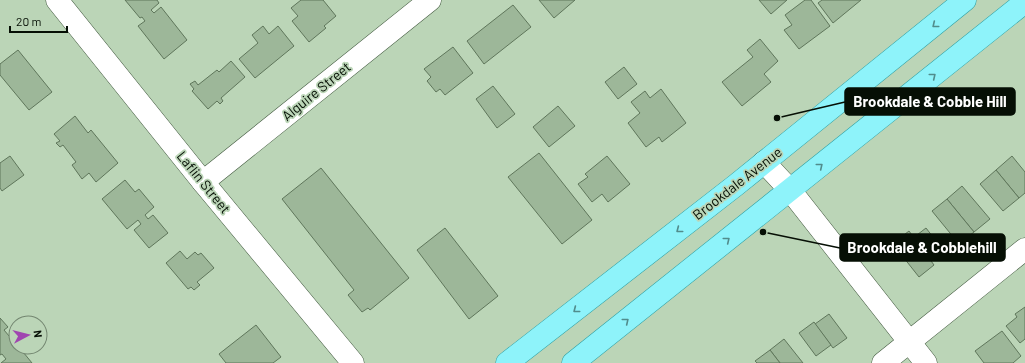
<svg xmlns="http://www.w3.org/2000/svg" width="1025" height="363" font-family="Barlow,sans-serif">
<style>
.building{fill:#9db799;stroke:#5f765b}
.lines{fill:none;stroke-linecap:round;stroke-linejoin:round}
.minor-casing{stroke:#42593f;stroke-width:23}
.major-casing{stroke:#2e9ea2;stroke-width:23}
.minor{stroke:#fff;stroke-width:22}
.major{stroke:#8ef3fa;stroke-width:22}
.oneway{stroke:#518c8c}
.labels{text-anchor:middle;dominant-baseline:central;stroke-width:3.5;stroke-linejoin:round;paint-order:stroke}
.street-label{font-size:14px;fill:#060f05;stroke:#bbd5b7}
.leader{fill:none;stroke:#060f05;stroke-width:1.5}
.callout-dot{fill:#060f05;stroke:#bbd5b7;stroke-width:1.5}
.callout{fill:#060f05;stroke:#060f05;stroke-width:1.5}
.callout-label{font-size:15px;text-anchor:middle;font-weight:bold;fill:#fff}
</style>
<rect width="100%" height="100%" fill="#bbd5b7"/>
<g class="building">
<polygon points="125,0 157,0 159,3 151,10 154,13 161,7 187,40 164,59 138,26 145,21 142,17 140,18"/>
<polygon points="301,0 323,0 336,16 324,26 326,28 309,42 292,21 298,16 291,8"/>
<polygon points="539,0 575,0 554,18"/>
<polygon points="759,0 787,0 771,14"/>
<polygon points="805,0 811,0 830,26 799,49 784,30 792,25 785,15"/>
<polygon points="822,0 861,0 833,23 818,3"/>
<polygon points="513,5 531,27 484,64 467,41"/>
<polygon points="263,26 269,34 278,26 294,46 255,78 239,59 258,43 252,35"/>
<polygon points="760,39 778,61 764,74 771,82 742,106 722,82 753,57 747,50"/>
<polygon points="453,47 473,73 445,95 440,89 436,92 427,81 431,77 424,69"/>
<polygon points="18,50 52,92 29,110 0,75 0,64"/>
<polygon points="231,61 245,77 221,98 223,101 220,104 217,101 208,109 192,91 194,89 190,84 195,81 198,85 217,70 219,72"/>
<polygon points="624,67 637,84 618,99 605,82"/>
<polygon points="493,86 515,114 497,128 476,99"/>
<polygon points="661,89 686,123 662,142 659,137 646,147 628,123 640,113 631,102 645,91 650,98"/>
<polygon points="558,106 575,126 549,147 533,127"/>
<polygon points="75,116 88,133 91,130 118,163 96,182 89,173 82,179 72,165 76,162 63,145 60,147 56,143 60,141 54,134"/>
<polygon points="539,153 592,220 562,244 508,177"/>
<polygon points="10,156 24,175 2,191 0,188 0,163"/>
<polygon points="607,156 630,184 608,202 602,194 592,202 578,184 588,177 585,174"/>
<polygon points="1012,156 1025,172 1025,193 1019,198 996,170"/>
<polygon points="321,168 409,278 370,310 368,308 362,312 348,295 354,290 282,199"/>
<polygon points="996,170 1019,198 1003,211 980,184"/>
<polygon points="125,180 135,192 139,189 154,207 145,215 148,219 153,215 168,233 149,248 134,230 141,224 138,220 127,229 102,199"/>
<polygon points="962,186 990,219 974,232 947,199"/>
<polygon points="947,199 974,232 959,244 932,211"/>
<polygon points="445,228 498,296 469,319 417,250"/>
<polygon points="926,228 944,251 932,261 913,238"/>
<polygon points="909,231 934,265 919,277 900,253 907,247 900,238"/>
<polygon points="180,251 187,259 195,252 198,255 201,253 214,268 197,282 200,285 194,290 191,287 188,289 166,263"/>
<polygon points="1025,307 1025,339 1020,343 1006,326 1017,317 1015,314"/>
<polygon points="829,314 847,338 833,348 815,324"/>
<polygon points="0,318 8,327 4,330 15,343 13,345 16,349 19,347 32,363 1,363 6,359 2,354 0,355"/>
<polygon points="814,322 831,345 816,356 799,333"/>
<polygon points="256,325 281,357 273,363 226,363 219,354"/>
<polygon points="1002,331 1021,356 1013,363 984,363 975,351"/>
<polygon points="784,339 803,363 780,363 770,350"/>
<polygon points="770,350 780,363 757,363 755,361"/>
</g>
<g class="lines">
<g class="minor-casing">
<g id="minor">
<polyline points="57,0 203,182 353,363"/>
<polyline points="764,162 790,190 926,363"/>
<polyline points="203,182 430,0"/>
<polyline points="883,363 1025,249"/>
</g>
</g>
<g class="major-casing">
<g id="major">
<polyline points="507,363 736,185 965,0"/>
<polyline points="573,363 1025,2"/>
</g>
</g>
<use href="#minor" class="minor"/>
<use href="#major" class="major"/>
</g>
<defs><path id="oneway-chevron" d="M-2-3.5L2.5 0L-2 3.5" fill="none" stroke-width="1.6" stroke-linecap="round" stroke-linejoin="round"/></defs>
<g class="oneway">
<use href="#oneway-chevron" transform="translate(935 25) rotate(141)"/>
<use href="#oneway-chevron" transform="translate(933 76) rotate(-39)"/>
<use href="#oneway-chevron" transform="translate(820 166) rotate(-39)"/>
<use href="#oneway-chevron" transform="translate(679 230) rotate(142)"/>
<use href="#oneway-chevron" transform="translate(727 240) rotate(-39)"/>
<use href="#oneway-chevron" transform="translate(576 310) rotate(142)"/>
<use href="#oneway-chevron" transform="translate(626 321) rotate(-39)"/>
</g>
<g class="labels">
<g class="street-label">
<text transform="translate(316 91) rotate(-39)">Alguire Street</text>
<text transform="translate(204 182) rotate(51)">Laflin Street</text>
<text transform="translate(737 183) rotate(-38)">Brookdale Avenue</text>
</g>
</g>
<path class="leader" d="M777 118L845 102M763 232L840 248"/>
<g class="callout-dot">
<circle cx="777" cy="118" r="4"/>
<circle cx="763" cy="232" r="4"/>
</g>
<g class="callout">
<rect x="845" y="88" width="170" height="27" rx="4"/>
<rect x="840" y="234" width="165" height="27" rx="4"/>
</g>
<g class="callout-label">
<text x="930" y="107">Brookdale &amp; Cobble Hill</text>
<text x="922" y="253">Brookdale &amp; Cobblehill</text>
</g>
<g transform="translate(28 335) rotate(83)"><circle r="19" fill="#bbd5b7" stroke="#738670"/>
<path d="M0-3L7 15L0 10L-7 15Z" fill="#a046b0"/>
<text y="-6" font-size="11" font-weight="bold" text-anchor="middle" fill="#060f05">N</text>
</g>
<path d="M10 26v6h57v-6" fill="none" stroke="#060f05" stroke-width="2"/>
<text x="16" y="26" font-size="12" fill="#060f05" stroke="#bbd5b7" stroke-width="3" paint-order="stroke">20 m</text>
</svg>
